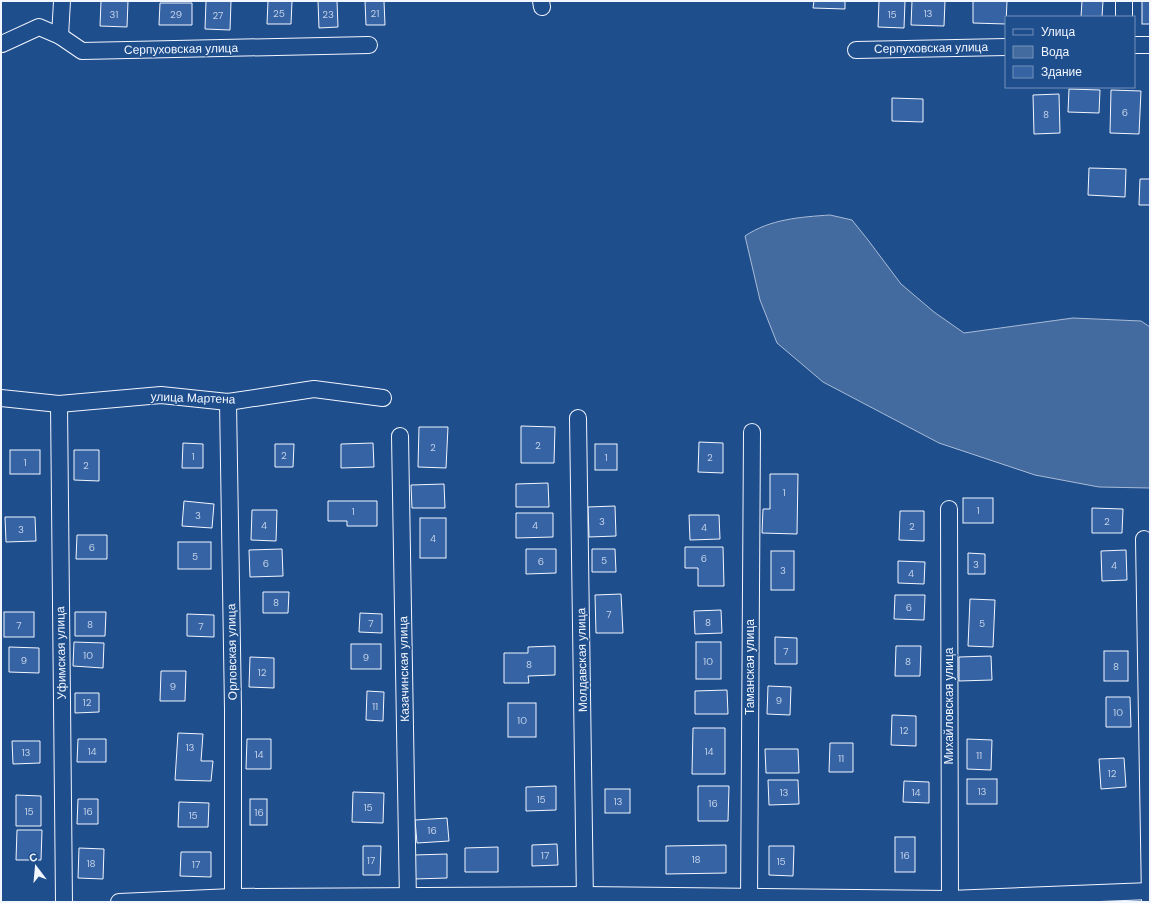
<svg xmlns="http://www.w3.org/2000/svg" width="1151" height="903" font-family="'DM Sans',sans-serif">
<style>
.water{fill:#446ba0;stroke:#a8bbd7}
.building{fill:#3563a3;stroke:#f2f6ff}
.lines{fill:none;stroke-linecap:round;stroke-linejoin:round}
.street-casing{stroke:#f2f6ff;stroke-width:18}
.street{stroke:#1f4e8c;stroke-width:16}
.labels{text-anchor:middle;dominant-baseline:central;stroke-width:3;stroke-linejoin:round;paint-order:stroke}
.number-label{font-size:10px;fill:#c3d1e8}
.street-label{font-size:12px;fill:#f2f6ff;stroke:#1f4e8c}
</style>
<rect width="100%" height="100%" fill="#1f4e8c"/>
<path class="water" d="M830,215L852,220L868,240L901,284L934,312L964,333L1073,318L1141,321L1150,327V488L1099,487L1035,475L939,443L823,382L777,343L760,300L745,236C770,219 801,217 830,215Z"/>
<g class="building">
<polygon points="101,1 128,1 127,27 100,26"/>
<polygon points="206,1 231,1 230,30 205,29"/>
<polygon points="268,1 292,1 291,24 267,24"/>
<polygon points="318,1 337,1 338,27 319,28"/>
<polygon points="365,1 384,1 385,25 366,25"/>
<polygon points="814,1 845,1 845,9 813,8"/>
<polygon points="879,1 905,1 904,28 878,27"/>
<polygon points="912,1 945,1 944,26 911,25"/>
<polygon points="973,1 1007,1 1006,24 973,23"/>
<polygon points="1082,1 1103,1 1102,17 1081,17"/>
<rect x="1142" y="1" width="8" height="23"/>
<polygon points="160,3 192,3 192,25 159,25"/>
<polygon points="1069,89 1100,90 1099,113 1068,112"/>
<polygon points="1111,90 1141,91 1139,134 1110,133"/>
<polygon points="1059,94 1060,133 1034,134 1033,95"/>
<polygon points="892,98 923,99 923,122 892,121"/>
<polygon points="1089,168 1126,169 1125,197 1088,195"/>
<polygon points="1140,179 1150,179 1150,205 1139,205"/>
<polygon points="521,426 555,427 554,463 521,463"/>
<polygon points="419,427 448,427 446,468 418,467"/>
<polygon points="699,442 723,443 723,473 698,472"/>
<polygon points="183,443 203,444 203,468 182,468"/>
<polygon points="373,443 374,467 341,468 341,444"/>
<polygon points="275,444 294,444 293,467 275,467"/>
<rect x="595" y="444" width="22" height="26"/>
<rect x="10" y="450" width="30" height="24"/>
<polygon points="74,450 99,450 99,481 74,480"/>
<polygon points="770,474 798,474 797,534 762,533 763,509 770,509"/>
<polygon points="548,483 549,507 516,507 516,484"/>
<polygon points="444,484 445,508 412,508 411,485"/>
<rect x="963" y="498" width="30" height="25"/>
<polygon points="184,501 214,504 212,528 182,526"/>
<polygon points="328,501 377,501 377,526 347,526 347,521 328,521"/>
<polygon points="615,506 616,536 589,537 588,507"/>
<polygon points="1092,508 1123,509 1122,533 1092,533"/>
<polygon points="252,510 277,510 276,541 251,540"/>
<polygon points="900,511 924,511 924,541 899,540"/>
<polygon points="516,513 553,513 553,537 516,538"/>
<polygon points="689,515 719,515 720,539 690,540"/>
<polygon points="5,517 35,517 36,541 6,542"/>
<rect x="420" y="518" width="26" height="40"/>
<polygon points="77,535 107,535 107,559 76,559"/>
<rect x="178" y="542" width="33" height="27"/>
<polygon points="685,547 723,547 724,586 698,586 698,568 685,568"/>
<polygon points="282,549 283,576 250,577 249,550"/>
<polygon points="526,549 556,549 556,573 526,574"/>
<polygon points="592,549 615,549 616,572 592,572"/>
<polygon points="1126,550 1127,580 1102,581 1101,551"/>
<rect x="771" y="551" width="23" height="39"/>
<polygon points="968,553 985,554 985,574 968,574"/>
<polygon points="898,561 925,562 924,584 898,583"/>
<polygon points="263,592 289,592 288,613 263,613"/>
<polygon points="621,594 623,633 596,633 595,595"/>
<polygon points="895,595 925,595 924,620 894,619"/>
<polygon points="970,599 995,600 993,647 968,646"/>
<polygon points="721,610 722,633 695,634 694,611"/>
<rect x="4" y="612" width="30" height="25"/>
<polygon points="75,612 106,612 105,636 75,636"/>
<polygon points="360,613 382,614 382,633 359,632"/>
<polygon points="187,614 214,615 214,637 187,636"/>
<polygon points="775,637 797,638 797,664 775,664"/>
<polygon points="74,642 104,643 103,668 73,666"/>
<rect x="696" y="642" width="25" height="37"/>
<rect x="351" y="644" width="30" height="25"/>
<polygon points="555,646 555,675 528,676 529,683 504,683 504,653 528,653 528,647"/>
<polygon points="896,646 921,646 920,676 895,676"/>
<polygon points="9,647 39,648 39,673 9,672"/>
<rect x="1104" y="651" width="24" height="30"/>
<polygon points="991,656 992,680 959,681 959,657"/>
<polygon points="250,657 274,658 274,688 249,687"/>
<polygon points="161,671 186,671 185,701 160,701"/>
<polygon points="768,686 791,687 790,715 767,714"/>
<polygon points="727,690 728,714 695,714 695,691"/>
<polygon points="367,691 384,692 383,721 366,720"/>
<polygon points="75,693 99,693 99,712 75,713"/>
<polygon points="1106,697 1130,697 1131,727 1106,727"/>
<rect x="508" y="703" width="28" height="34"/>
<polygon points="892,715 916,716 916,746 891,745"/>
<polygon points="693,728 725,728 725,774 692,774"/>
<polygon points="178,733 203,734 201,761 213,761 211,781 175,780"/>
<polygon points="78,739 106,739 106,762 77,762"/>
<polygon points="247,739 271,739 271,769 246,769"/>
<polygon points="967,739 992,740 991,770 967,769"/>
<polygon points="12,741 40,741 40,763 13,764"/>
<polygon points="830,743 853,743 853,772 829,772"/>
<polygon points="765,749 798,749 799,773 766,773"/>
<polygon points="1124,758 1126,787 1101,789 1099,759"/>
<rect x="967" y="779" width="30" height="25"/>
<polygon points="768,780 798,780 799,804 769,805"/>
<polygon points="904,781 929,782 929,803 903,802"/>
<polygon points="556,786 556,810 526,811 526,787"/>
<polygon points="698,786 729,786 728,821 698,821"/>
<rect x="605" y="789" width="25" height="24"/>
<polygon points="353,792 384,793 383,823 352,822"/>
<polygon points="16,795 41,796 41,826 16,826"/>
<polygon points="78,799 98,799 98,824 77,824"/>
<rect x="250" y="799" width="17" height="26"/>
<polygon points="179,802 209,803 208,827 178,827"/>
<polygon points="447,818 449,841 417,843 415,820"/>
<polygon points="17,830 42,830 41,860 16,860"/>
<rect x="895" y="837" width="20" height="35"/>
<polygon points="557,844 558,865 532,866 532,845"/>
<polygon points="726,845 726,873 666,874 666,846"/>
<polygon points="363,846 381,846 380,875 363,875"/>
<polygon points="769,846 794,846 793,876 769,875"/>
<polygon points="498,847 498,872 465,872 465,848"/>
<polygon points="79,848 104,849 103,879 78,878"/>
<polygon points="181,852 211,852 211,877 180,876"/>
<polygon points="447,854 447,878 414,879 414,855"/>
</g>
<g class="lines">
<g class="street-casing">
<g id="street">
<polyline points="541,1 542,7"/>
<polyline points="1124,1 1124,17"/>
<polyline points="60,36 62,1"/>
<polyline points="2,44 39,27 60,36 82,51 369,45"/>
<polyline points="1134,45 1150,45"/>
<polyline points="856,50 1006,47"/>
<polyline points="1,398 59,404 161,395 228,402 314,389 383,398"/>
<polyline points="228,402 233,709 233,902"/>
<polyline points="59,404 64,902"/>
<polyline points="578,418 585,902"/>
<polyline points="400,436 408,902"/>
<polyline points="949,509 950,902"/>
<polyline points="1144,539 1150,900"/>
<polyline points="119,902 233,897 585,895 950,899 1150,891"/>
<polyline points="749,902 752,432"/>
</g>
</g>
<use href="#street" class="street"/>
</g>
<g class="labels">
<g class="number-label">
<text x="279" y="13">25</text>
<text x="375" y="13">21</text>
<text x="928" y="13">13</text>
<text x="114" y="14">31</text>
<text x="176" y="14">29</text>
<text x="328" y="14">23</text>
<text x="892" y="14">15</text>
<text x="218" y="15">27</text>
<text x="1125" y="112">6</text>
<text x="1046" y="114">8</text>
<text x="538" y="445">2</text>
<text x="433" y="447">2</text>
<text x="284" y="455">2</text>
<text x="193" y="456">1</text>
<text x="606" y="457">1</text>
<text x="710" y="457">2</text>
<text x="25" y="462">1</text>
<text x="86" y="465">2</text>
<text x="784" y="492">1</text>
<text x="978" y="510">1</text>
<text x="353" y="511">1</text>
<text x="198" y="515">3</text>
<text x="602" y="521">3</text>
<text x="1107" y="521">2</text>
<text x="264" y="525">4</text>
<text x="535" y="525">4</text>
<text x="912" y="526">2</text>
<text x="704" y="527">4</text>
<text x="21" y="529">3</text>
<text x="433" y="538">4</text>
<text x="92" y="547">6</text>
<text x="195" y="556">5</text>
<text x="704" y="558">6</text>
<text x="604" y="560">5</text>
<text x="541" y="561">6</text>
<text x="266" y="563">6</text>
<text x="976" y="564">3</text>
<text x="1114" y="565">4</text>
<text x="783" y="570">3</text>
<text x="911" y="573">4</text>
<text x="276" y="602">8</text>
<text x="909" y="607">6</text>
<text x="609" y="614">7</text>
<text x="708" y="622">8</text>
<text x="371" y="623">7</text>
<text x="982" y="623">5</text>
<text x="90" y="624">8</text>
<text x="19" y="625">7</text>
<text x="201" y="626">7</text>
<text x="786" y="651">7</text>
<text x="88" y="655">10</text>
<text x="366" y="657">9</text>
<text x="24" y="660">9</text>
<text x="708" y="661">10</text>
<text x="908" y="661">8</text>
<text x="529" y="664">8</text>
<text x="1116" y="666">8</text>
<text x="262" y="672">12</text>
<text x="173" y="686">9</text>
<text x="779" y="700">9</text>
<text x="87" y="702">12</text>
<text x="375" y="706">11</text>
<text x="1118" y="712">10</text>
<text x="522" y="720">10</text>
<text x="904" y="730">12</text>
<text x="190" y="747">13</text>
<text x="92" y="751">14</text>
<text x="709" y="751">14</text>
<text x="26" y="752">13</text>
<text x="259" y="754">14</text>
<text x="979" y="755">11</text>
<text x="841" y="758">11</text>
<text x="1112" y="773">12</text>
<text x="982" y="791">13</text>
<text x="784" y="792">13</text>
<text x="916" y="792">14</text>
<text x="541" y="799">15</text>
<text x="618" y="801">13</text>
<text x="713" y="803">16</text>
<text x="368" y="807">15</text>
<text x="29" y="811">15</text>
<text x="88" y="811">16</text>
<text x="259" y="812">16</text>
<text x="193" y="815">15</text>
<text x="432" y="830">16</text>
<text x="545" y="855">17</text>
<text x="905" y="855">16</text>
<text x="696" y="859">18</text>
<text x="371" y="860">17</text>
<text x="781" y="861">15</text>
<text x="91" y="863">18</text>
<text x="196" y="864">17</text>
</g>
<g class="street-label">
<text transform="translate(931 48) rotate(-1)">Серпуховская улица</text>
<text transform="translate(181 49) rotate(-1)">Серпуховская улица</text>
<text transform="translate(193 398) rotate(2)">улица Мартена</text>
<text transform="translate(232 652) rotate(-91)">Орловская улица</text>
<text transform="translate(61 653) rotate(-91)">Уфимская улица</text>
<text transform="translate(582 660) rotate(-91)">Молдавская улица</text>
<text transform="translate(750 667) rotate(-90)">Таманская улица</text>
<text transform="translate(404 669) rotate(-91)">Казачинская улица</text>
<text transform="translate(949 706) rotate(-90)">Михайловская улица</text>
</g>
</g>
<rect width="1151" height="903" fill="none" stroke="#f2f6ff" stroke-width="4"/>
<rect x="1005" y="16" width="130" height="72" fill="#1f4e8c" stroke="#7391ba"/>
<rect x="1013" y="29" width="20" height="6" fill="#1f4e8c" stroke="#7391ba"/>
<text x="1041" y="36" font-size="12" fill="#f2f6ff">Улица</text>
<rect x="1013" y="46" width="20" height="12" fill="#446ba0" stroke="#7391ba"/>
<text x="1041" y="56" font-size="12" fill="#f2f6ff">Вода</text>
<rect x="1013" y="66" width="20" height="12" fill="#3563a3" stroke="#7391ba"/>
<text x="1041" y="76" font-size="12" fill="#f2f6ff">Здание</text>
<g transform="translate(36 867) rotate(344)" stroke="#1f4e8c" stroke-width="3" paint-order="stroke">
<path d="M0-3L7 15L0 10L-7 15Z" fill="#f2f6ff"/>
<text y="-6" font-size="11" font-weight="bold" text-anchor="middle" fill="#f2f6ff">С</text>
</g>
</svg>
